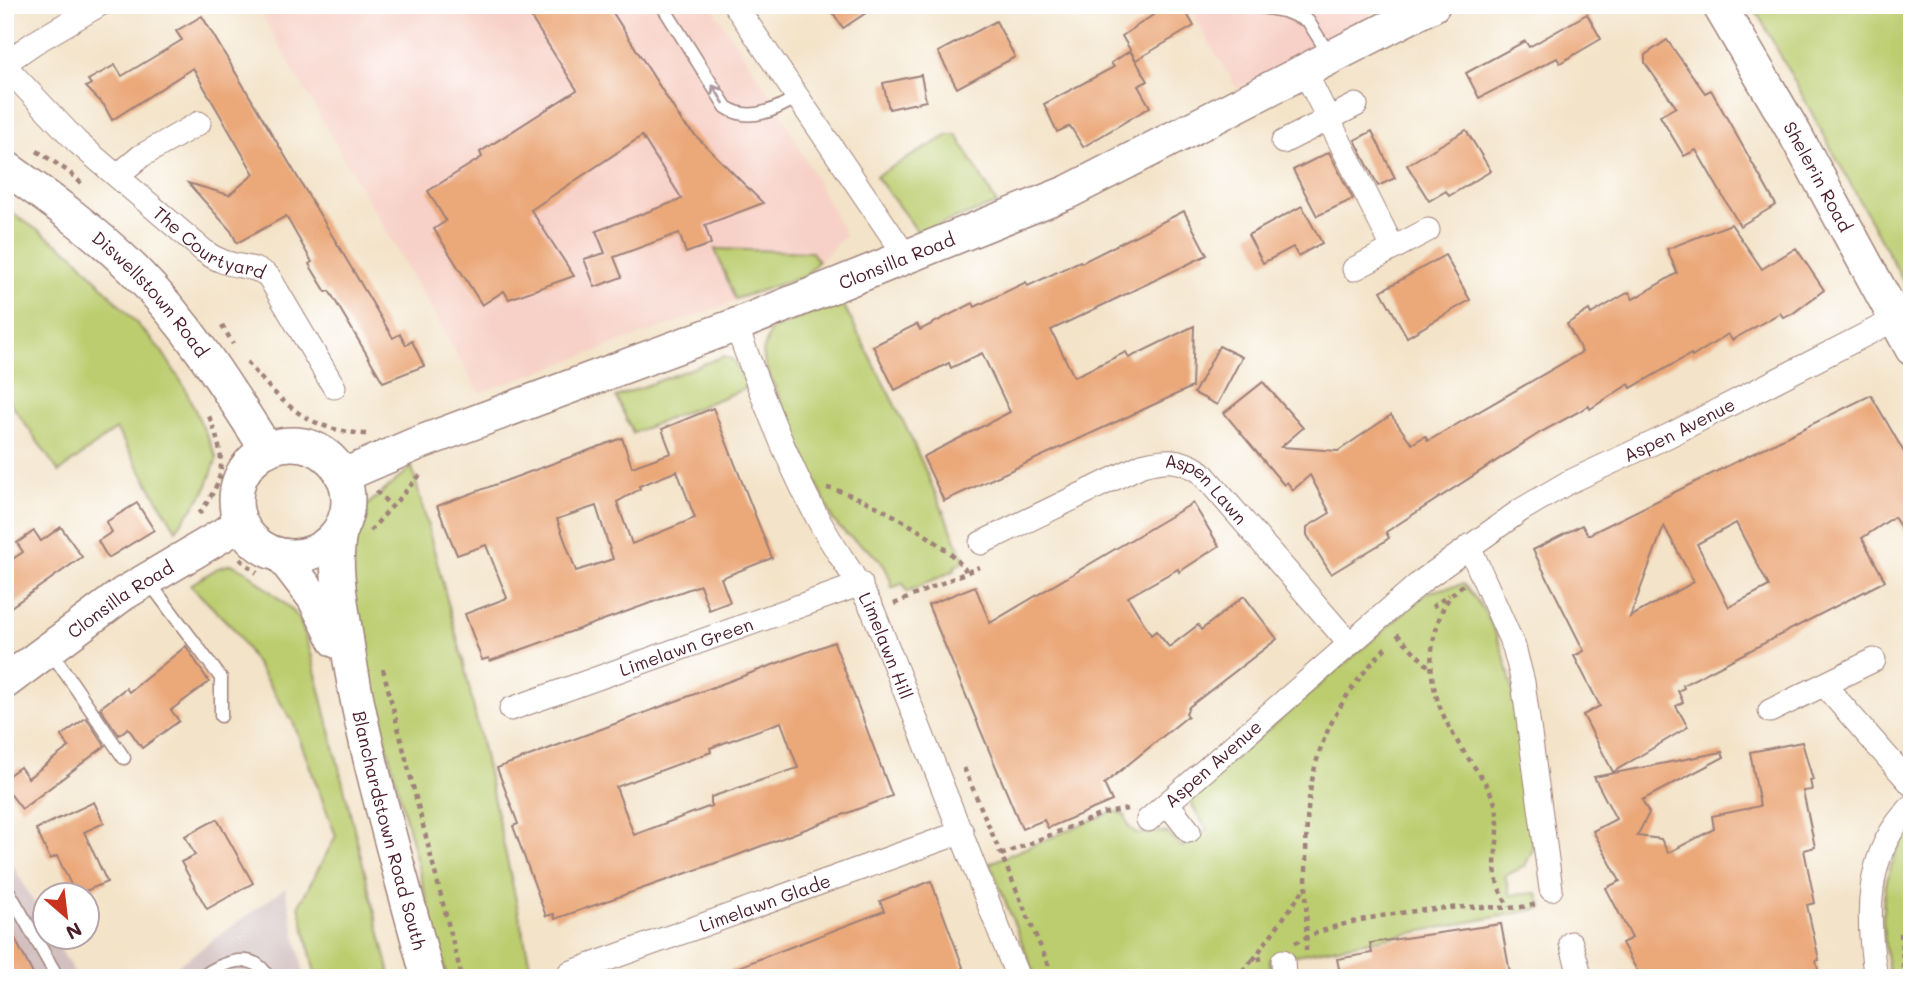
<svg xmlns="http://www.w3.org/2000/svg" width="1917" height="983" font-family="Mali,sans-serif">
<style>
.built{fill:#f7d1c7}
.industrial{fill:#d2bfc0}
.green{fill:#bccd70;stroke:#83764e;stroke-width:2}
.building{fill:#eba879;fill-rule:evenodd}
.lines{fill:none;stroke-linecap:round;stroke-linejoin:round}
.lane-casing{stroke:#9e817a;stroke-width:15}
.street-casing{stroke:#9e817a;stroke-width:25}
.secondary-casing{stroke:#9e817a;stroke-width:36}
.path{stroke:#9e817a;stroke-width:4.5;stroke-dasharray:5 5;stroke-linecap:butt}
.lane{stroke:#fff;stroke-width:12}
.street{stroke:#fff;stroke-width:23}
.secondary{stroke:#fff;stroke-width:33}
.oneway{stroke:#ae9aa0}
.labels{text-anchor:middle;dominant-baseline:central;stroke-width:7;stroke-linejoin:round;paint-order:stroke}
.street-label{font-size:18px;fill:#4a1f2b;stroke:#fff}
</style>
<rect width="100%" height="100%" fill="#fff"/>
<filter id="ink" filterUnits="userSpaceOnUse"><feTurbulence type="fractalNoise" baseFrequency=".0143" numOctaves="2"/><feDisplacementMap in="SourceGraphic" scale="14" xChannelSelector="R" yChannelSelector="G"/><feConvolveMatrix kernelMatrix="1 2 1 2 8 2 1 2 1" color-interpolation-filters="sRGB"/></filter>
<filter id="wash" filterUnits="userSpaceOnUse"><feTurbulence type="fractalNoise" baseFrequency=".00686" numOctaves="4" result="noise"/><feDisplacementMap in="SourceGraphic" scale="28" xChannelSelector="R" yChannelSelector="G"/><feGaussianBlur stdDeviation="1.57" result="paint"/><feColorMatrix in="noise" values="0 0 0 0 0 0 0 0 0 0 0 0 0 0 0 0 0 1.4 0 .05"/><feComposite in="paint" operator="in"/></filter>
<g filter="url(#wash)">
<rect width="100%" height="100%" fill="#f3e3c8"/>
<g class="built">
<polygon points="256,5 711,5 778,107 845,235 806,276 479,393"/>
<polygon points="1187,5 1364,5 1372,19 1237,89"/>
</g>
<g class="industrial">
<polygon points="5,851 45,922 46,937 54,938 77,978 5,978"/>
<polygon points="285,888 305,978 160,978"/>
</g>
<g class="green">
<polygon points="1753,5 1912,5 1912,297"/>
<polygon points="949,135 957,135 997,204 918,232 876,176"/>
<polygon points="5,208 74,255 161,350 184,386 217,458 205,491 176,530 116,429 59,472 5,395"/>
<polygon points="715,249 812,252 818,261 806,276 735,299"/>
<path d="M841,300L908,431L965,561L955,566V570L907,592L903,583L892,588C886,548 854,549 833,520L765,365L763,351L771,330Z"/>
<polygon points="724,356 733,360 749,387 633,433 616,397"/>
<polygon points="412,467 464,664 533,978 447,978 345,584 355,528 366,506"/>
<polygon points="231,564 246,571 291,609 299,618 311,654 391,978 316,978 299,905 336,836 293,722 234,629 190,585 218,568"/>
<path d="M1463,584C1511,633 1515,704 1524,769C1528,795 1534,822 1533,849L1525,866L1505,876L1510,895L1537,893L1543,908L1270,960L1272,978H1036L990,863L1114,811L1125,815L1129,827L1137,834L1166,832L1182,847L1207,830L1192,805V795L1428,592Z"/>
<path d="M1912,827V978H1890C1882,933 1877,898 1895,855C1899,845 1904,834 1912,827Z"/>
</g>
<g id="blocks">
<g class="building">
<polygon points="523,5 608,5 683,123 763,203 705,225 711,244 686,253 679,233 614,257 622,277 595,287 584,259 605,253 596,231 682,199 642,136 531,210 574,276 509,299 504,291 482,305 434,229 446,221 428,191 482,157 480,152 577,90"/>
<polygon points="828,5 878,5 843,28"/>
<polygon points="1168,5 1182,5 1194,26 1136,60 1122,36"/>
<polygon points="1587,14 1601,39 1560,63 1557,58 1479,98 1466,73 1525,41 1529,47"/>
<polygon points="202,16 393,338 400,334 406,345 412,341 424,366 383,382 333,297 329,291 326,292 309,264 312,262 286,216 237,243 231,231 188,183 229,195 254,174 193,68 112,120 104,105 86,87 91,84 88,80 115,65 122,76 182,40 176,31"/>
<polygon points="996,21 1015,57 957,88 938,52"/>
<polygon points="1667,40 1705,93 1711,90 1776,205 1740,226 1696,150 1684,156 1660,116 1676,107 1645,63 1645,55"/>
<polygon points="1130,51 1148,81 1138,86 1150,107 1083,147 1070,126 1057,132 1044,104 1114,67 1111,63"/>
<polygon points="921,75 926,101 889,109 883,83"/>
<polygon points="1466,130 1491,171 1449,196 1446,191 1429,201 1407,165"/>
<polygon points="1372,131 1395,178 1378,186 1355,140"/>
<polygon points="1329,152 1353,199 1317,216 1293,170"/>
<polygon points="1302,206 1322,243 1298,256 1293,247 1263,263 1248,235"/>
<polygon points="1184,211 1207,255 1051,330 1074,377 1126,352 1129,358 1194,326 1192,387 944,501 923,457 1010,412 982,353 951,368 949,363 895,390 873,346 917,324 920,330 973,303 975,307 1026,282 1028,286 1080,261 1081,263"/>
<polygon points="1731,224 1762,269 1796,248 1824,290 1792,314 1783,317 1780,313 1732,340 1728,334 1692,357 1691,354 1631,388 1629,384 1590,409 1589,406 1541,432 1386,532 1389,538 1382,543 1331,574 1307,535 1307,527 1330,513 1310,475 1293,490 1287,482 1284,485 1224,413 1263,382 1303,428 1281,447 1338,451 1391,415 1412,444 1425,436 1428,441 1582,352 1567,324 1589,310 1591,314 1629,292 1633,299 1677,273 1667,249"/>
<polygon points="1445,255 1470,300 1407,337 1381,291"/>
<polygon points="1219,346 1242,357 1217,405 1194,393"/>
<path d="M1871,395L1912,466V545L1894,517L1862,538L1885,581L1683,685L1684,688L1678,691L1683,702L1676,706L1688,727L1613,772L1583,715L1600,706L1574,656L1584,651L1533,550L1582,525L1588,535ZM1736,523L1769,586L1729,607L1697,544ZM1664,526L1694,582L1630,617Z"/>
<path d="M713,408L772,558L721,578L730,602L709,610L700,585L490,661L489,658L482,660L465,614L507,598L486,545L457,555L437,506L622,438L632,467L671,453L662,429ZM677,471L695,518L632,544L617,502L640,489L639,486ZM596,506L613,559L576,571L557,519Z"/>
<polygon points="137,503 154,530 108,558 98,541 112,532 106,522"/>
<polygon points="1193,503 1219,546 1179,572 1178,569 1128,597 1151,635 1156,631 1169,647 1198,625 1201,630 1244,596 1277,639 1189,707 1186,713 1188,716 1104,784 1112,801 1048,828 1044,820 1022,829 928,605 975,586 990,623"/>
<polygon points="61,527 82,557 5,611 5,564 23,552 17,543 34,531 41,541"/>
<path d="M834,642L892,796L730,858L555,919L554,914L546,916L513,826L518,824L497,768ZM781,722L798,768L711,797V806L634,835L616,787L711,752L710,748Z"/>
<polygon points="186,646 209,682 171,710 179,721 142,748 128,728 119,735 100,708 126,688 129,692"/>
<polygon points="86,718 105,746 22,809 5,787 5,778 20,767 28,778 69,747 61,736"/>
<polygon points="1802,742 1813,780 1810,780 1812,790 1803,791 1815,847 1804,850 1815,903 1807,905 1819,960 1816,961 1820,978 1641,978 1622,943 1632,938 1606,888 1620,881 1593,831 1616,819 1594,777 1722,752 1724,757 1642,800 1649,813 1637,836 1661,839 1668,853 1714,829 1712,816 1760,806 1750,752"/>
<polygon points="94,802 104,823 84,832 107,882 76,895 57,856 50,859 36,829"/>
<polygon points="217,819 253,883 207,909 181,862 195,855 185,836"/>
<polygon points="931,881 967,978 719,978 718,975 884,911 880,901"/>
<polygon points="5,919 35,978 5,978"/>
<polygon points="1501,924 1511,978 1341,978 1337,959 1372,953 1370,943"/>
</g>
</g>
</g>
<g filter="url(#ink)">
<use href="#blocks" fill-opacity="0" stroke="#9e817a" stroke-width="2"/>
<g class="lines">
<g class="lane-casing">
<g id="lane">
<path d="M662,5L726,107C749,123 776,110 797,97"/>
<polyline points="1251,5 1284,11 1308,21 1330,56"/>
<polyline points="149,582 221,678 221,716"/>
<polyline points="51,652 124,758"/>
<polyline points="5,885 58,978"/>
<path d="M200,978C221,963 254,948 268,978"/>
</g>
</g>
<g class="street-casing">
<g id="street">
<polyline points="735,5 907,258"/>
<polyline points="5,63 34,43 99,5"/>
<path id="s1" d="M5,66L77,142L204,251C230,271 252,262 269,277L334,387"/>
<polyline points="1304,70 1393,248"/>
<polyline points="1283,142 1356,105"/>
<polyline points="118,175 141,156 199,123"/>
<polyline points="1354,269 1428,230"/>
<path id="s2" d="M736,325C760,390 784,455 817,517C834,550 858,578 874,613L1018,978"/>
<path id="s3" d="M981,543L1142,465C1166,459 1180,458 1201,472L1348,642"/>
<polyline points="1469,546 1514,647 1523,682 1551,889"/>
<polyline points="1825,686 1912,785"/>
<path id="s4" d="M511,709L861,584"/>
<polyline points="1770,711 1874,660"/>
<polyline points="1168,804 1189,831"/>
<path id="s5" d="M1148,820L1422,581L1521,510L1567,483L1668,436L1894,320"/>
<polyline points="1571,943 1581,978"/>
<polyline points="1283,961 1284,978"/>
<path id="s6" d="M569,973L962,832"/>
<path d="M1876,978C1866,918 1864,852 1912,806"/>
</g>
</g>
<g class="secondary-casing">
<g id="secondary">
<path id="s7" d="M1719,5L1795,134L1912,349"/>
<path id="s8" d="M5,167C50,199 95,231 134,270C187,323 227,387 267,450"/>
<circle cx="292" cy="500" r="56"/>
<path id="s9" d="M342,476L416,444L736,325L1068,192L1433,5"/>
<path id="s10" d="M341,528C333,564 340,593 345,628C361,747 398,862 428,978"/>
<polyline points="281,555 314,598 336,641"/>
<path id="s11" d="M5,682L123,594L241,524"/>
</g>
</g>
<g class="path">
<polyline points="37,151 69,172 83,185"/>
<polyline points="222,325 233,344"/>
<path d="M247,362C283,405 308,430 366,434"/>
<path d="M827,488C861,493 948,542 966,571"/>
<polyline points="376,491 390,505"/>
<path d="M199,514C227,476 226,460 209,416"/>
<polyline points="370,531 420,475"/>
<polyline points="240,559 257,573"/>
<path d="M1463,585C1445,598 1440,613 1435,634C1423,680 1442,720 1468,758C1478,772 1490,787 1495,804C1506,844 1481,865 1509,907"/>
<polyline points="894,604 979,567"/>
<polyline points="1432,607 1449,595"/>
<polyline points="1397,634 1428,666"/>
<polyline points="383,669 462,978"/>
<polyline points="964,768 1054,978"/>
<polyline points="1001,855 1102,814 1127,809"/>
<path d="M1295,943C1340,918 1417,909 1467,907C1491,906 1514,911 1536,904"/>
<path d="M1306,951C1309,819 1288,750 1389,644"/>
<polyline points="1253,960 1305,888"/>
<polyline points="1235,978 1252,961 1262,958"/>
<polyline points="1904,978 1901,934 1912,895"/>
</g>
<use href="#lane" class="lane"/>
<use href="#street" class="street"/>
<use href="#secondary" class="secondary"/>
</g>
<defs><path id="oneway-shaft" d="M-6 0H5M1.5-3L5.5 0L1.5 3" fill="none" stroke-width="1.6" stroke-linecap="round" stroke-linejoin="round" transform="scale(1.75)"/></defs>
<use class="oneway" href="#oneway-shaft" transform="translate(718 94) rotate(-122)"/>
</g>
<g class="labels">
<g class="street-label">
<text stroke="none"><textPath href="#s7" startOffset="198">Shelerin Road</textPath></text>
<text stroke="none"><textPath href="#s1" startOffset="273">The Courtyard</textPath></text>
<text stroke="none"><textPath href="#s9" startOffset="595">Clonsilla Road</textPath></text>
<text stroke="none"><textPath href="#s8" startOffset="194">Diswellstown Road</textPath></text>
<text stroke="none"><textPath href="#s5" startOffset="663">Aspen Avenue</textPath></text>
<text stroke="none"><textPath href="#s3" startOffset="254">Aspen Lawn</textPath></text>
<text stroke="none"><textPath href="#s11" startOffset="142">Clonsilla Road</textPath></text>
<text stroke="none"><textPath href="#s4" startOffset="186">Limelawn Green</textPath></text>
<text stroke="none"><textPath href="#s2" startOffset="355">Limelawn Hill</textPath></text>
<text stroke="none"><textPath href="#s5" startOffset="86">Aspen Avenue</textPath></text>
<text stroke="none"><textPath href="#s10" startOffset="308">Blanchardstown Road South</textPath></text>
<text stroke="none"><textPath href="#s6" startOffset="208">Limelawn Glade</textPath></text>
</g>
</g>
<rect width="1917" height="983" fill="none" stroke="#fff" stroke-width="28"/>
<g transform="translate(66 916) rotate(152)"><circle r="33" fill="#ffffff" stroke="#b7a5aa" stroke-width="2"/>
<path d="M0-5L12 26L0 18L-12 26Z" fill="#c8321e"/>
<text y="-10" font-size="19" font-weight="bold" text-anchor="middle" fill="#4a1f2b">N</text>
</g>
</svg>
